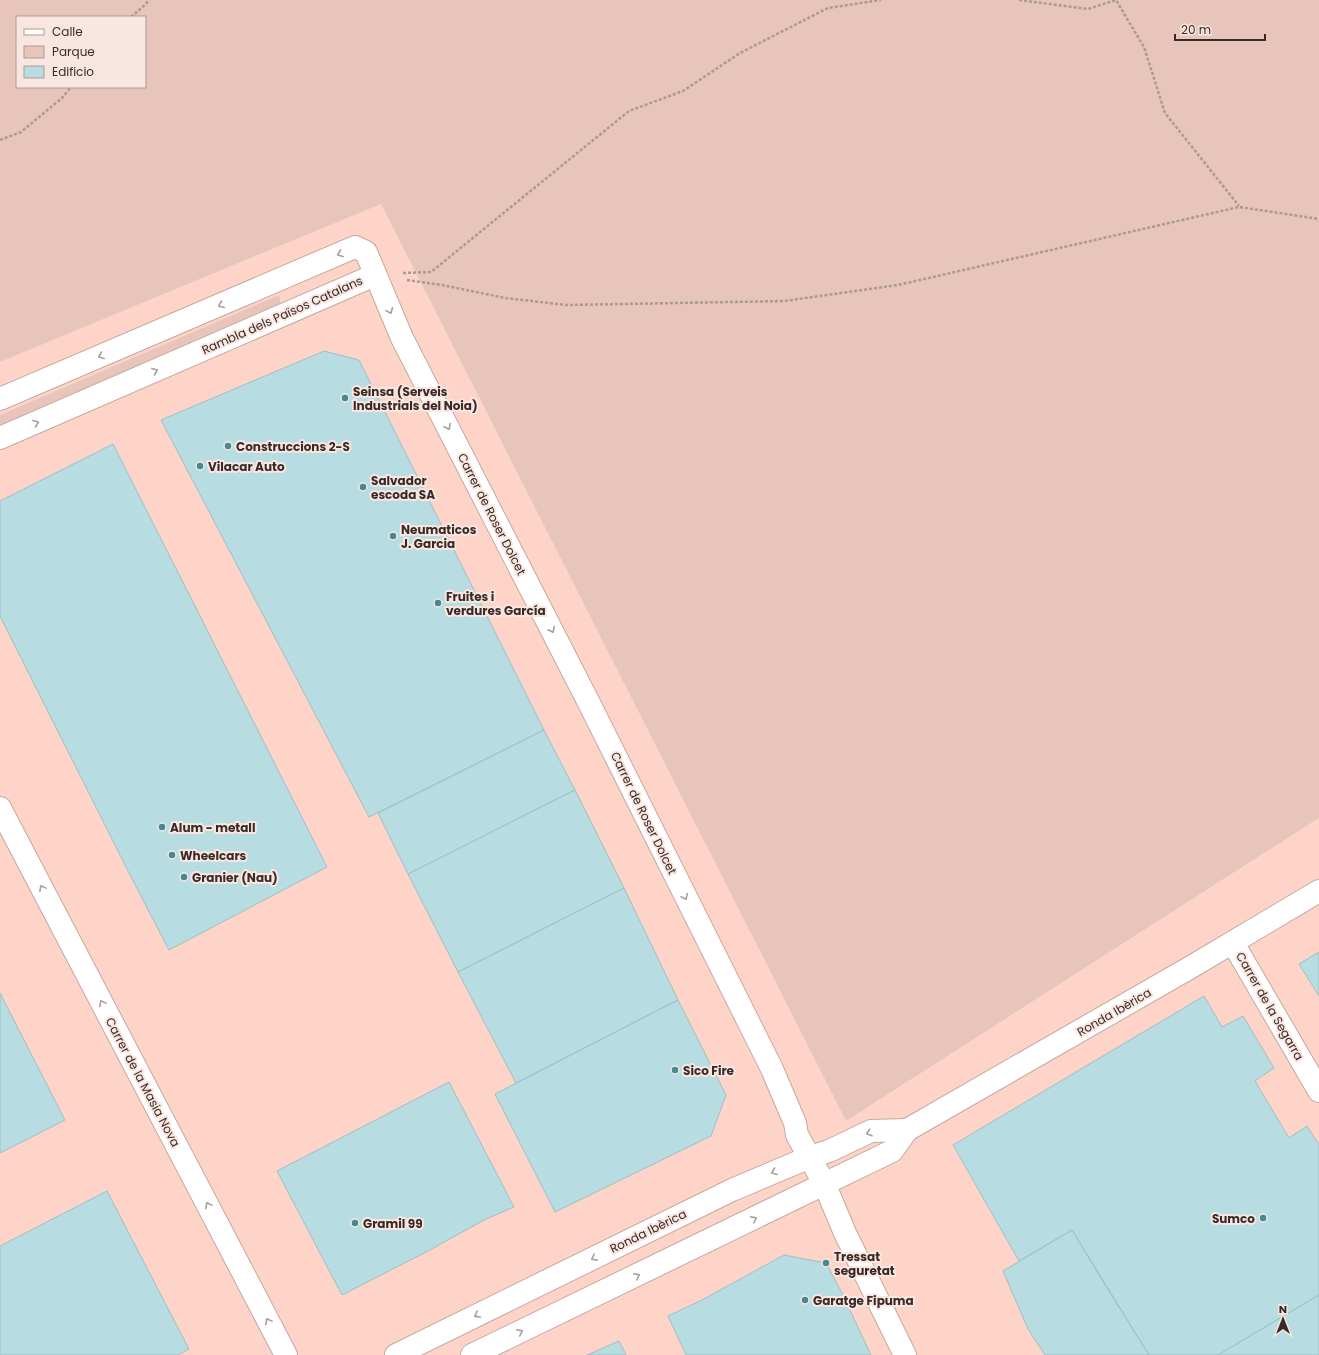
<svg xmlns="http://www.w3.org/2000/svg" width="1319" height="1355" font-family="Poppins,sans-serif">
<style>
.built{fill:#fdd4c7}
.green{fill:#e8c5ba;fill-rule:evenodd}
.building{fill:#b7dce1;stroke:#9cc0c5}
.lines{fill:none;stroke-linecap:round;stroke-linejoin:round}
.street-casing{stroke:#c7a89e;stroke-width:24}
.path{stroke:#aa9994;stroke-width:2.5;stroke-dasharray:3 2;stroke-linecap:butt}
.street{stroke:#fff;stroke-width:22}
.oneway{stroke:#a59f9e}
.poi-dot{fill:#438a92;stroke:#fae6e0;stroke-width:1.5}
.labels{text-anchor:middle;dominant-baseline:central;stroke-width:4;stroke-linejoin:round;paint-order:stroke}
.street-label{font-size:12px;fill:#372a27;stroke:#fae6e0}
.poi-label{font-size:12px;font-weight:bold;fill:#372a27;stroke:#fae6e0;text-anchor:start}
</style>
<rect width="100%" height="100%" fill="#fae6e0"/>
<polygon class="built" points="381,204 846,1121 1319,818 1319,1355 0,1355 0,362"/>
<g class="green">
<path d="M0,0H1319V818L846,1121L381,204L0,362ZM17,17H145V87H17Z"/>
<polygon points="279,295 281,304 0,426 0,415"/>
</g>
<g class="building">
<polygon points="324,351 359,360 544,730 369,817 161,420"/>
<polygon points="113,444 327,867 169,950 129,873 0,616 0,501"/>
<polygon points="544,730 575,790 408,874 378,813"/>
<polygon points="575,790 624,888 458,972 408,874"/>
<polygon points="624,888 678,1000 516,1083 458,972"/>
<polygon points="1319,952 1319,996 1299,964"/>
<polygon points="0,993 65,1120 0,1153"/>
<polygon points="1204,996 1222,1027 1243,1016 1274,1068 1255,1081 1289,1138 1307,1126 1319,1145 1319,1295 1218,1355 1149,1355 1072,1230 1019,1261 953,1145"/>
<polygon points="678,1000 726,1095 711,1136 555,1212 495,1094"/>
<polygon points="449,1082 514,1207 484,1220 430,1250 342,1295 277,1171"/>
<polygon points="107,1191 189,1349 178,1355 0,1355 0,1246"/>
<polygon points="1072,1230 1104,1283 1149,1355 1045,1355 1028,1329 1003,1271"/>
<polygon points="784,1255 826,1263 841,1291 871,1355 686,1355 668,1316 702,1300"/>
<polygon points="1319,1295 1319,1355 1218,1355"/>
<polygon points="619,1341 626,1355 587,1355"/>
</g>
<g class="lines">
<g class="street-casing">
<g id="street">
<polyline points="0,399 355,247 366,252 402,338 589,703 772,1069 795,1123 797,1135 824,1183 845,1233 905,1355"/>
<polyline points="0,438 375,275"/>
<polyline points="0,808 286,1355"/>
<polyline points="1233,943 1319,1091"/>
<polyline points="396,1355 732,1190 810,1157 829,1151 871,1131 907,1130"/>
<polyline points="472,1355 892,1151 907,1130 1191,967 1319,891"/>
</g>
</g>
<g class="path">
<polyline points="1019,0 1088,9 1116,0 1144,47 1165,113 1239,206"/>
<polyline points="131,17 145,5 149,0"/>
<polyline points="0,140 21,132 62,98 71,87"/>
<polyline points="403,273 431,272 629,111 683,91 740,53 828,8 881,0"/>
<polyline points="407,280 442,285 505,298 567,305 784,301 898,285 1239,207 1319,219"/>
</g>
<use href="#street" class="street"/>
</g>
<defs><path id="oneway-chevron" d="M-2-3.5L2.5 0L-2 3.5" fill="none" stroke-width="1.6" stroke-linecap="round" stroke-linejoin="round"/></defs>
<g class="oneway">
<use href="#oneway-chevron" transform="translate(340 254) rotate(158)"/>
<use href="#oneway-chevron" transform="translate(221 305) rotate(157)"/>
<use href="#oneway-chevron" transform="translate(390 311) rotate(66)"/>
<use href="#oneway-chevron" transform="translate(101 356) rotate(157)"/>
<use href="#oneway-chevron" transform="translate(155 371) rotate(-23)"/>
<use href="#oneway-chevron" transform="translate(36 423) rotate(-23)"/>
<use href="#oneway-chevron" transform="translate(448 427) rotate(63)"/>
<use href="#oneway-chevron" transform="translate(552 630) rotate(63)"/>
<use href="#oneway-chevron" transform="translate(42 888) rotate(-118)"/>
<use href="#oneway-chevron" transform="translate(685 897) rotate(64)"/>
<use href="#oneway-chevron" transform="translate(102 1003) rotate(-118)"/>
<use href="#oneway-chevron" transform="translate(869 1133) rotate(162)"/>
<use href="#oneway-chevron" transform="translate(774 1172) rotate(157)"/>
<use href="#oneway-chevron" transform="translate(208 1205) rotate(-118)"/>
<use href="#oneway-chevron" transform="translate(754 1219) rotate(-27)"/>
<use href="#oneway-chevron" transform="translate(594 1258) rotate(154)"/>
<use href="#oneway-chevron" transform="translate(637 1276) rotate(-26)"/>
<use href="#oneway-chevron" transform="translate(477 1315) rotate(154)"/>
<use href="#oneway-chevron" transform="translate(268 1321) rotate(-118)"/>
<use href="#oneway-chevron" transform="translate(520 1332) rotate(-26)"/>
</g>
<g class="poi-dot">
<circle cx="345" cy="398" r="4"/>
<circle cx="228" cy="446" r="4"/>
<circle cx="200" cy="466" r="4"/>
<circle cx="363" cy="487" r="4"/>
<circle cx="393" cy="536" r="4"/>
<circle cx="438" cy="603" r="4"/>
<circle cx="162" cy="827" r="4"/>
<circle cx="172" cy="855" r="4"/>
<circle cx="184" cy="877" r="4"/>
<circle cx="675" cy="1070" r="4"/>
<circle cx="1263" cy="1218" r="4"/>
<circle cx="355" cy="1223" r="4"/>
<circle cx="826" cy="1263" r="4"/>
<circle cx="805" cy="1300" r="4"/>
</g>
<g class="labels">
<g class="street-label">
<text transform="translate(282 315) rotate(-24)">Rambla dels Països Catalans</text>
<text transform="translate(492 514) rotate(63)">Carrer de Roser Dolcet</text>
<text transform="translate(644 813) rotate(64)">Carrer de Roser Dolcet</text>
<text transform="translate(1270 1006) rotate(60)">Carrer de la Segarra</text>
<text transform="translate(1114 1012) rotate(-30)">Ronda Ibèrica</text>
<text transform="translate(143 1082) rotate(62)">Carrer de la Masia Nova</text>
<text transform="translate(648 1231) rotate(-26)">Ronda Ibèrica</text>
</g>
<g class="poi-label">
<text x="353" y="391">Seinsa (Serveis<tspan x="353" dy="14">Industrials del Noia)</tspan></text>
<text x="236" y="446">Construccions 2-S</text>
<text x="208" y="466">Vilacar Auto</text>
<text x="371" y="480">Salvador<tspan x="371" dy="14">escoda SA</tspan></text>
<text x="401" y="529">Neumaticos<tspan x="401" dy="14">J. Garcia</tspan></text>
<text x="446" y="596">Fruites i<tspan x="446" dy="14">verdures García</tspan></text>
<text x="170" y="827">Alum - metall</text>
<text x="180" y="855">Wheelcars</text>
<text x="192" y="877">Granier (Nau)</text>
<text x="683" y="1070">Sico Fire</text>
<text x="1255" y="1218" text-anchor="end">Sumco</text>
<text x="363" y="1223">Gramil 99</text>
<text x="834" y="1256">Tressat<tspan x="834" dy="14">seguretat</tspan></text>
<text x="813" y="1300">Garatge Fipuma</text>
</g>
</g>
<rect x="16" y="16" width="130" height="72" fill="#fae6e0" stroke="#ac9b96"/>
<rect x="24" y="29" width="20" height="6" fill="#ffffff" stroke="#ac9b96"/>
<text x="52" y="36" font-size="12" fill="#372a27">Calle</text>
<rect x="24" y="46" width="20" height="12" fill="#e8c5ba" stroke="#ac9b96"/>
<text x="52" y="56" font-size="12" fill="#372a27">Parque</text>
<rect x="24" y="66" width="20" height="12" fill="#b7dce1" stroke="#ac9b96"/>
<text x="52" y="76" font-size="12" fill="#372a27">Edificio</text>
<g transform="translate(1283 1319)" stroke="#fae6e0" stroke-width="3" paint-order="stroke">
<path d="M0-3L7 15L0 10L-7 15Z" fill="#372a27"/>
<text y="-6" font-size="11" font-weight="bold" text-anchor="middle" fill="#372a27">N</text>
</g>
<path d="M1175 34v6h90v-6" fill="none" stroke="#372a27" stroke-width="2"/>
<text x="1181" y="34" font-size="12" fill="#372a27" stroke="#fae6e0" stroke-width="3" paint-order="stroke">20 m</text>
</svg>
